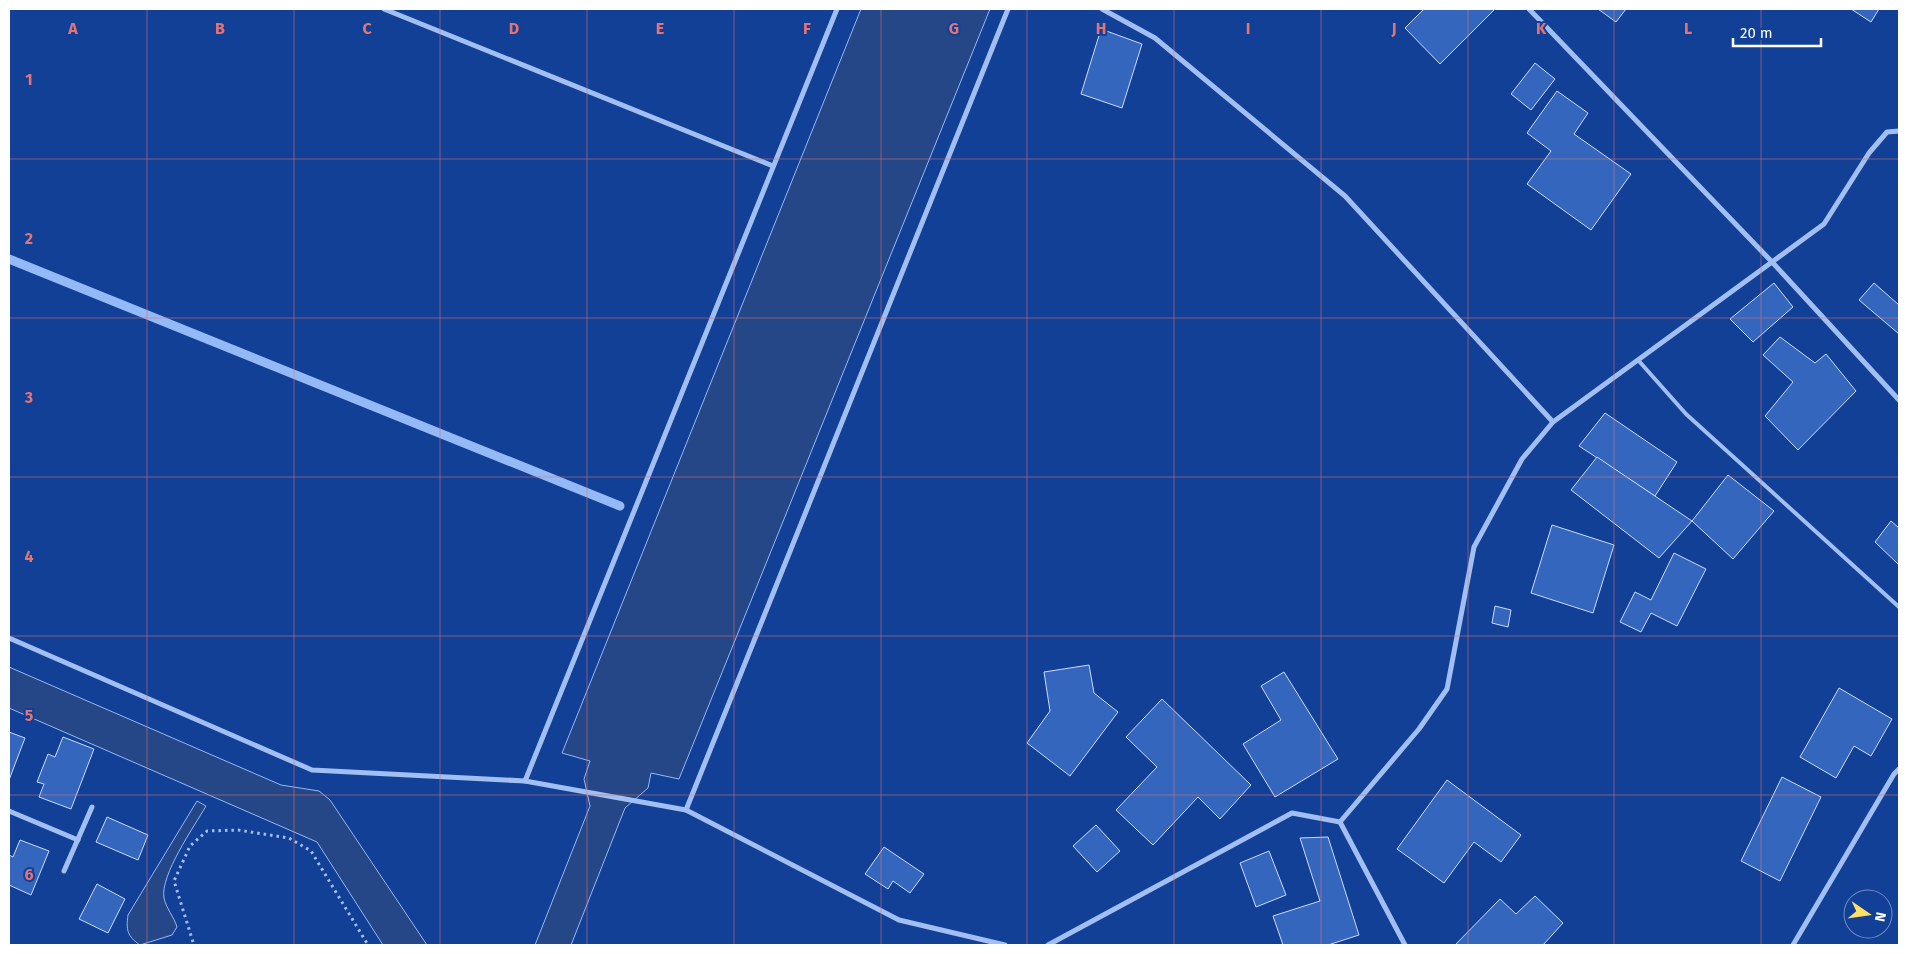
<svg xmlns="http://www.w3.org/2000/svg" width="1908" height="954" font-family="'Fira Sans',sans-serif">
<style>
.water{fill:#254788;stroke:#93b9f7}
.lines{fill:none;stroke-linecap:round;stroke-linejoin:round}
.stream{stroke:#93b9f7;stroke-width:9}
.building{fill:#3566bd;stroke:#c9dcfd}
.path{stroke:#a2bff3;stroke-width:3;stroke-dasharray:2.5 4;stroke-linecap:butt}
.service{stroke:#a2bff3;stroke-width:4}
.minor{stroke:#a2bff3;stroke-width:5}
.grid{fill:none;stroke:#e47373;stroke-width:1;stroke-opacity:0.55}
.grid-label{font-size:16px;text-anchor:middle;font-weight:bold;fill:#e47373;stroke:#114096;stroke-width:4;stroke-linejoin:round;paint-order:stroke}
</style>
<rect width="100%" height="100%" fill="#114096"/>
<g class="water">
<polygon points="861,9 990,9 679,779 651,773 648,788 625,808 571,945 535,945 590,806 584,779 590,761 562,753"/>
<polygon points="9,667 281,785 319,791 330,800 427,945 383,945 317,842 9,708"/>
<path d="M197,801L206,806C194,827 160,875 164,898C166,908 174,917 177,927L172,935L140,945C127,936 126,930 128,915Z"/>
</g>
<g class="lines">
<polyline class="stream" points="9,259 620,506"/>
</g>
<g class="building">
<polygon points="1424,9 1494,9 1494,10 1440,64 1405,28"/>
<polygon points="1598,9 1626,9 1616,22"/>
<polygon points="1851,9 1879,9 1871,22"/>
<polygon points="1101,29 1142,44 1122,108 1081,94"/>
<polygon points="1535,63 1555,79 1531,110 1511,94"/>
<polygon points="1557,91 1588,113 1574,134 1631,174 1591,230 1527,184 1551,151 1527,133"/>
<polygon points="1774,283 1793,307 1753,342 1730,319"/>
<polygon points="1874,283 1899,305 1899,334 1859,300"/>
<polygon points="1780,337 1815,363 1826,354 1856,391 1798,450 1765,416 1793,382 1763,355"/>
<polygon points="1605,413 1677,462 1655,496 1579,446"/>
<polygon points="1597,457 1692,521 1659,558 1571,490"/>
<polygon points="1728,475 1774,511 1733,559 1692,521"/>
<polygon points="1891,521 1899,528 1899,565 1875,542"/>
<polygon points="1552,525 1614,545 1593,613 1531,593"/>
<polygon points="1674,553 1706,569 1677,626 1651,613 1641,632 1620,622 1635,592 1651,600"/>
<polygon points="1495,606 1511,610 1508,627 1492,623"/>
<polygon points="1089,665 1094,693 1118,712 1070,776 1027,743 1050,711 1044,672"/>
<polygon points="1284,672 1338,759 1275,797 1243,744 1281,720 1261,686"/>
<polygon points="1839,688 1892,719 1871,756 1854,746 1836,778 1800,757"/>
<polygon points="1162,699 1251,785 1220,819 1198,797 1153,845 1116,810 1157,767 1126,737"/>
<polygon points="9,732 25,738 9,780"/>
<polygon points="63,737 94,749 71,809 39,797 44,784 37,782 48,754 55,757"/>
<polygon points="1782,777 1821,797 1780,881 1741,861"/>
<polygon points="1447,780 1521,835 1501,862 1474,842 1444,883 1397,849"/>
<polygon points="107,817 148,835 138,860 96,842"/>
<polygon points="1096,825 1120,851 1097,872 1073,846"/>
<polygon points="1328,837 1359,935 1328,945 1283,945 1273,916 1320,901 1300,838"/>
<polygon points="20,840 49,851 31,895 9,885 9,855 13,857"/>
<polygon points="884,847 924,874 910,893 893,881 888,889 865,874"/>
<polygon points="1269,851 1286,895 1256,907 1240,863"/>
<polygon points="97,884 125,899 108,933 79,919"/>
<polygon points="1535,896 1563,923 1543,945 1455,945 1500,899 1516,914"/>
</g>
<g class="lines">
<polyline class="path" points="193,942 174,881 190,846 207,831 238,830 289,838 311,851 368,945"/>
<polyline class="service" points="1638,360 1686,414 1899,607"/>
<g class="minor">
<polyline points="384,9 773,166"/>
<polyline points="1102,9 1155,38 1345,196 1553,422"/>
<polyline points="1529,9 1773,263 1899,400"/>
<polyline points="9,638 312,770 525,781 686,810 899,920 1005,945"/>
<polyline points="525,781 837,9"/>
<polyline points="686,810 1008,9"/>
<polyline points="9,811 78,840"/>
<polyline points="1340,822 1419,729 1447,689 1474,547 1522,459 1553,422 1824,224 1869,153 1887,132 1899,131"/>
<polyline points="1340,822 1405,945"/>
<polyline points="64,871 92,807"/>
<polyline points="1048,945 1292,813 1340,822"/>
<polyline points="1793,945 1894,774 1899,769"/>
</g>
</g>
<path class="grid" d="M147,9V945M294,9V945M440,9V945M587,9V945M734,9V945M881,9V945M1027,9V945M1174,9V945M1321,9V945M1468,9V945M1614,9V945M1761,9V945M9,159H1899M9,318H1899M9,477H1899M9,636H1899M9,795H1899"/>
<g class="grid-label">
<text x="73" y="34">A</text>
<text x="220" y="34">B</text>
<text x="367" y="34">C</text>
<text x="514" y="34">D</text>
<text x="660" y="34">E</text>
<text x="807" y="34">F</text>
<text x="954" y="34">G</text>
<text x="1101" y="34">H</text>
<text x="1248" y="34">I</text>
<text x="1394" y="34">J</text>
<text x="1541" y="34">K</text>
<text x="1688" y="34">L</text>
<text x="29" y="85">1</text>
<text x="29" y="244">2</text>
<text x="29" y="403">3</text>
<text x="29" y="562">4</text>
<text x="29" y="721">5</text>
<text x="29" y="880">6</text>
</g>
<rect width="1908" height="954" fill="none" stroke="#ffffff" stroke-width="20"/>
<g transform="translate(1868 914) rotate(103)"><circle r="24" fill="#114096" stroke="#708cc0"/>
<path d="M0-4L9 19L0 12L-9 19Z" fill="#ffe064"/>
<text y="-8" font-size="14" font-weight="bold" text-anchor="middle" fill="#ffffff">N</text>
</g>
<path d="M1733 38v8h88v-8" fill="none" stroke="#ffffff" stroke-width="2.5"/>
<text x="1740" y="38" font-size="15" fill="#ffffff" stroke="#114096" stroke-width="4" paint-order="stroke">20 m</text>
</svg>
